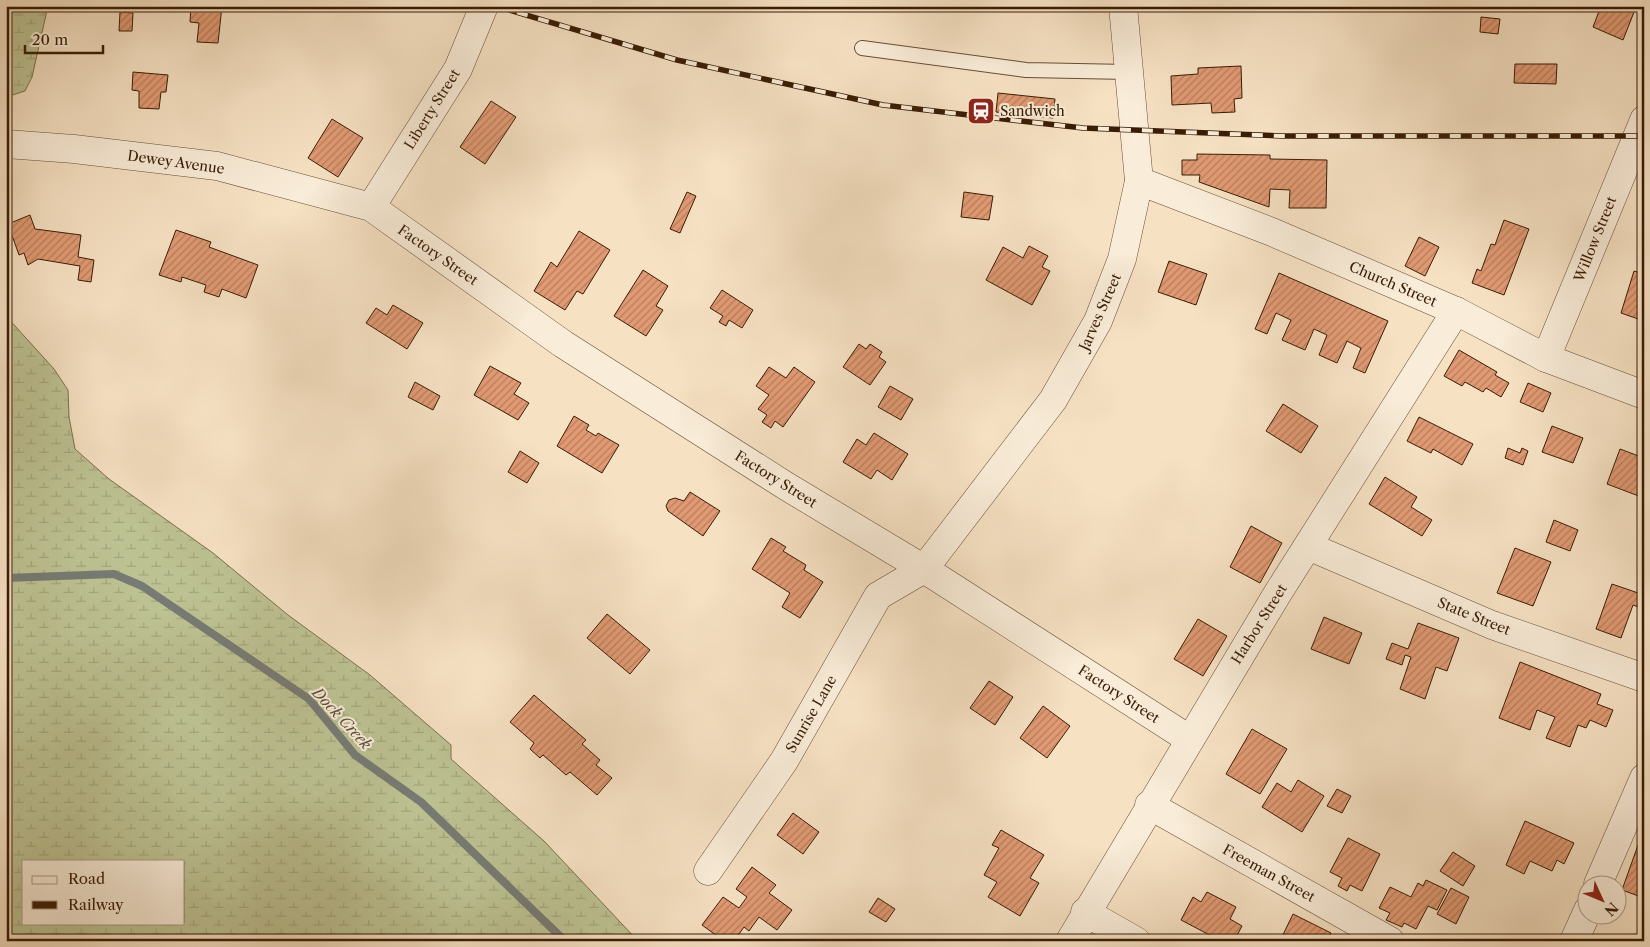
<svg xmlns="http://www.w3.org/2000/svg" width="1650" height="947" font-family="'Libre Caslon Text',serif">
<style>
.wetland{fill:url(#wetland-marsh);stroke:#7b6f4c;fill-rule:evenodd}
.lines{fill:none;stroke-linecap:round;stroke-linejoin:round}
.stream{stroke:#777b74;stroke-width:8}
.building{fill:url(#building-hatch);stroke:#391c05}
.service-casing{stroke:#684d34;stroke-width:16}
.minor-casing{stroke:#684d34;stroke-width:29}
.service{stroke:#f9ecd8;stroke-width:14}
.minor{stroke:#f9ecd8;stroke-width:28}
.rail-casing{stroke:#391c05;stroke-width:5.5}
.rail{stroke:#f9ecd8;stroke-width:4;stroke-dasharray:11;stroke-linecap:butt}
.labels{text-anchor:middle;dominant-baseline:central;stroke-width:4;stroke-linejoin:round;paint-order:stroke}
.street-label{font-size:14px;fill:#391c05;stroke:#f9ecd8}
.poi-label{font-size:14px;fill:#391c05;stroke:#f9ecd8;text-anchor:start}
.water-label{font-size:15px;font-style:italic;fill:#584c3c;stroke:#f9ecd8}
</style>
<defs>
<pattern id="wetland-marsh" width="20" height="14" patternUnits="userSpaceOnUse" patternTransform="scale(1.25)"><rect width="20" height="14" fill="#bdc293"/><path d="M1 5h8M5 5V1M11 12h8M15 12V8" fill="none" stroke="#a3a67d"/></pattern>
<pattern id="building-hatch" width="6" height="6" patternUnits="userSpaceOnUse" patternTransform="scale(1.25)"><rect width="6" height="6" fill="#e19a73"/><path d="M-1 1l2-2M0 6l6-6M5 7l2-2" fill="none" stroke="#b77d5c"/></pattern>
</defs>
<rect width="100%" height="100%" fill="#f6e1c3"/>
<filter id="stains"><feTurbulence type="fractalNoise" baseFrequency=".004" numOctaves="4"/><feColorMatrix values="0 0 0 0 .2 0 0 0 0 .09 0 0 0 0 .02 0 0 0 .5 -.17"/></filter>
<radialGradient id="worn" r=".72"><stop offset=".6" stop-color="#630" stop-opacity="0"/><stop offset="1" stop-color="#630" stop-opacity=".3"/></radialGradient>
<g class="wetland">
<polygon points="6,6 48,6 32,77 25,91 6,97"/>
<path d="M6,316L54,369L68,390L69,417L75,449L109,479L213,553L288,615L370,675L451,745V759L544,841L638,941H6ZM24,861H184V923H24Z"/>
</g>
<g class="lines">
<polyline class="stream" points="6,578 114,574 142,586 309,699 355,755 421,802 565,941"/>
</g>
<g class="building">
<polygon points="191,6 222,6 218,43 197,42 199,23 190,22"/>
<polygon points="1601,6 1636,7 1623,40 1593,27"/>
<polygon points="120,12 133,13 132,31 119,31"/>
<polygon points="1481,17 1500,19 1498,34 1480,32"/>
<polygon points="1515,64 1557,64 1556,84 1514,83"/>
<polygon points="1241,66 1242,98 1234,99 1235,112 1212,113 1211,103 1172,105 1171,76 1198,74 1198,68"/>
<polygon points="133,72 168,75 166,92 161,92 159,109 139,108 139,91 132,90"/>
<polygon points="998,93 1055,99 1053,118 996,112"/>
<polygon points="491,101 516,117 485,164 460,147"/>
<polygon points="332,119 363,138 338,177 308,158"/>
<polygon points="1197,154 1270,155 1270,159 1327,160 1326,208 1289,208 1290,190 1270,189 1269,207 1199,182 1200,175 1182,175 1182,160 1197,160"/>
<polygon points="687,192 696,196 680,233 670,229"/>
<polygon points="964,192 993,196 989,220 961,217"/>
<polygon points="30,215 35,229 81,235 78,257 94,260 91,282 78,280 80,266 38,259 28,265 24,253 19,255 8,224"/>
<polygon points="1504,220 1529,229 1504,295 1472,283 1477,269 1481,271 1491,244 1495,245"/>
<polygon points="176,230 211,242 209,247 258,265 246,298 222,289 219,297 204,292 206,285 182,277 181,282 159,275"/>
<polygon points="579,231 610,250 583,294 577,291 565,310 534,291 551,262 557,267"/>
<polygon points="1419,237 1439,247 1425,276 1405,266"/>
<polygon points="1029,246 1048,256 1042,267 1050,271 1032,305 986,280 1003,247 1023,258"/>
<polygon points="1169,261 1207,274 1196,305 1158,292"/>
<polygon points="643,270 668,286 656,306 663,310 646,336 614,316"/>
<polygon points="1634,271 1644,274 1644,321 1621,313"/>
<polygon points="1279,273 1388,321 1365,373 1353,368 1361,348 1347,341 1337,363 1319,355 1327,335 1314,329 1305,350 1282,340 1291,320 1276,313 1267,334 1255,329"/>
<polygon points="722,290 753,310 742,328 729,320 726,326 719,322 723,316 710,308"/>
<polygon points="393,305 423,323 407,349 366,323 376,308 387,315"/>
<polygon points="859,344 866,349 870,344 882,352 879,357 886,362 870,385 843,367"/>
<polygon points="1459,350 1497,372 1495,375 1509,383 1501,397 1486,388 1483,392 1465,382 1462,386 1444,376"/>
<polygon points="490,366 521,383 514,394 529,403 518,420 474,395"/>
<polygon points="769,367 786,378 794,367 815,382 783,427 775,421 771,428 762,422 767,415 758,409 769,395 756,386"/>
<polygon points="415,382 440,396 433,410 408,397"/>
<polygon points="1528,383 1551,393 1543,412 1520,402"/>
<polygon points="890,386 913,399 901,420 878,407"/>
<polygon points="1283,404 1318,426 1301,453 1266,431"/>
<polygon points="574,416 589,425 586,430 596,436 598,433 619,445 602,473 557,446"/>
<polygon points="1419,417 1473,444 1462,465 1433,449 1431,453 1407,441"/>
<polygon points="1552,426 1583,438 1573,463 1542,452"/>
<polygon points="874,433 908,454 892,480 877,470 871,479 843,462 857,439 866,445"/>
<polygon points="1508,448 1520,453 1522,448 1528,451 1523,465 1505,458"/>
<polygon points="1620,449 1644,458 1644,498 1607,484"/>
<polygon points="520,451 539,463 527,483 508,472"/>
<polygon points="1385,477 1417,497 1411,507 1432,520 1422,536 1369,504"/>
<polygon points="690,492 720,511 703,536 668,511 666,506 669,500 675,498 684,501"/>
<polygon points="1554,520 1578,530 1570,551 1546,542"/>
<polygon points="1251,526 1282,543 1260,583 1230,567"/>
<polygon points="771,538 786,547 783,551 806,565 804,570 823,582 800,618 782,607 790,593 752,569"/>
<polygon points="1515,548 1551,562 1533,606 1497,593"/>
<polygon points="1612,584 1644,595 1644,609 1633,605 1621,638 1596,629"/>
<polygon points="607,614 650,650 630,674 587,638"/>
<polygon points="1324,617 1362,633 1349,664 1311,649"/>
<polygon points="1198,619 1227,636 1203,676 1174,659"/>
<polygon points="1418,623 1459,638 1447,671 1436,667 1425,699 1400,689 1411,657 1405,655 1402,665 1386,659 1392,643 1408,649"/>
<polygon points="1520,662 1601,694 1597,704 1613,710 1606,727 1590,720 1586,728 1578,725 1570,747 1546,738 1555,717 1537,710 1530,730 1499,718"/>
<polygon points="989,681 1013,697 995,725 970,708"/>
<polygon points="534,695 586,740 582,744 600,760 596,765 612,778 597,795 570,772 566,775 543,755 540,758 530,749 534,743 510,722"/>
<polygon points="1043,706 1070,726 1047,758 1020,738"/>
<polygon points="1252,729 1287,749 1260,794 1226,774"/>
<polygon points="1298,780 1324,796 1302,832 1262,807 1277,783 1291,792"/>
<polygon points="1337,789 1351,796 1342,813 1327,806"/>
<polygon points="793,813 819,832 803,854 777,835"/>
<polygon points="1525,821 1574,843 1564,864 1557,860 1552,871 1530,861 1524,874 1506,865"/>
<polygon points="1001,830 1044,855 1030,878 1039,883 1020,916 988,897 997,882 984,875 999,848 992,845"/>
<polygon points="1348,838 1380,854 1362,891 1350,885 1347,891 1338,886 1342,878 1330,872"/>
<polygon points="1638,845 1644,847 1644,898 1622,890"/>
<polygon points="1453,852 1475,866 1463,886 1440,871"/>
<polygon points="752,867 776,885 769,893 792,910 777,930 759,917 749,931 744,927 734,941 724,941 702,925 723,897 739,908 747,897 736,889"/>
<polygon points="1426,880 1447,890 1437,910 1428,906 1416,929 1404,923 1402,927 1386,920 1390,913 1379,908 1390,887 1411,897 1418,883 1423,886"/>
<polygon points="1451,888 1469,897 1456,924 1437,914"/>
<polygon points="1207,892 1236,907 1230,919 1242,926 1234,941 1221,941 1181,920 1193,897 1201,902"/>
<polygon points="878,898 895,909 886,922 869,912"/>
<polygon points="1293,914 1331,933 1327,941 1280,941"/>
</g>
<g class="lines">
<g class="service-casing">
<polyline id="service" points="862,48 1026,70 1129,72"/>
</g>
<g class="minor-casing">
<g id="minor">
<polyline points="6,144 74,149 217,166 371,207 563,344 786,486 924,569 1189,739"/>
<polyline points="1139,181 1272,232 1456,311 1546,358 1644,395"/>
<polyline points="371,207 458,69 484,6"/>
<polyline points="1546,358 1644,120"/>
<polyline points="1308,546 1492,625 1644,678"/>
<polyline points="1149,805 1390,941"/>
<polyline points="708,871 784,761 878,596 924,569 1053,400 1098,321 1122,259 1139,181 1123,6"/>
<polyline points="1598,884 1644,778"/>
<polyline points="1085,912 1136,941"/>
<polyline points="1070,941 1276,596 1456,311"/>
<polyline points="1574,941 1588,910"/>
</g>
</g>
<use href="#service" class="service"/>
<use href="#minor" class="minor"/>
<g class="rail-casing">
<polyline id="rail" points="496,6 677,60 883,105 1021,121 1083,128 1282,136 1644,136"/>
</g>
<use href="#rail" class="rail"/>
</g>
<defs>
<g id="station-square" transform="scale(1.4375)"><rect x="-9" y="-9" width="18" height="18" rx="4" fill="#8f2418" stroke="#f9ecd8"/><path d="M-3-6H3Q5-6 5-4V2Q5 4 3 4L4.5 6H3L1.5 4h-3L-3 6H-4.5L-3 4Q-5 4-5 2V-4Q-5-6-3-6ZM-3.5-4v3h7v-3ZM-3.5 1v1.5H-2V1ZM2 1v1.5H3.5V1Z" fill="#fff"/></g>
</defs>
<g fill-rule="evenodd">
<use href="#station-square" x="981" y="111"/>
</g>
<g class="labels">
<g class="street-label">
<text transform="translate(432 109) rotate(-58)">Liberty Street</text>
<text transform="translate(176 162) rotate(8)">Dewey Avenue</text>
<text transform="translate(1595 239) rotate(-68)">Willow Street</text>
<text transform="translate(438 255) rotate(35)">Factory Street</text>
<text transform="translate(1393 284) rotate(23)">Church Street</text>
<text transform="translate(1100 312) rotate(-66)">Jarves Street</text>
<text transform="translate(776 479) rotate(32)">Factory Street</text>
<text transform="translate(1474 616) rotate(22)">State Street</text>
<text transform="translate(1259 624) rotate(-58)">Harbor Street</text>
<text transform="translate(1119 694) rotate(33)">Factory Street</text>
<text transform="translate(811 714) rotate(-60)">Sunrise Lane</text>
<text transform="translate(1269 873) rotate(29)">Freeman Street</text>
</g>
<g class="poi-label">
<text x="1000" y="111">Sandwich</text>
</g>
<g class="water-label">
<text transform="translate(342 718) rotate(47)">Dock Creek</text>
</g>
</g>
<rect width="1650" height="947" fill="none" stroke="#f6e1c3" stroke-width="25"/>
<rect x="8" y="8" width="1635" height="932" fill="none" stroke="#391c05" stroke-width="2.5"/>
<rect x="12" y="12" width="1625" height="922" fill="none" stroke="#391c05"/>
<rect x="22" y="860" width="162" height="65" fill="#f9ecd8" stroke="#ac9984"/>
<rect x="32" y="876" width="25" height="8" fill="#f9ecd8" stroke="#ac9984"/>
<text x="68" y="884" font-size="15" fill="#391c05">Road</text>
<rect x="32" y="901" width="25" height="8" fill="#391c05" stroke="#ac9984"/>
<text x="68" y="910" font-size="15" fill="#391c05">Railway</text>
<g transform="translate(1602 900) rotate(134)"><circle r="24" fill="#f9ecd8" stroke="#ac9984"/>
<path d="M0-4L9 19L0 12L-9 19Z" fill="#8f2418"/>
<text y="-8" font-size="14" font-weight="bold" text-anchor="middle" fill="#391c05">N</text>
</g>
<path d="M25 45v8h78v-8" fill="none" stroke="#391c05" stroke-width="2.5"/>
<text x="32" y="45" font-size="15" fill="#391c05" stroke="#f9ecd8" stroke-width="4" paint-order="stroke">20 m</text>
<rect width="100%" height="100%" filter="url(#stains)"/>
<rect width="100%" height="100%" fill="url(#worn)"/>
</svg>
